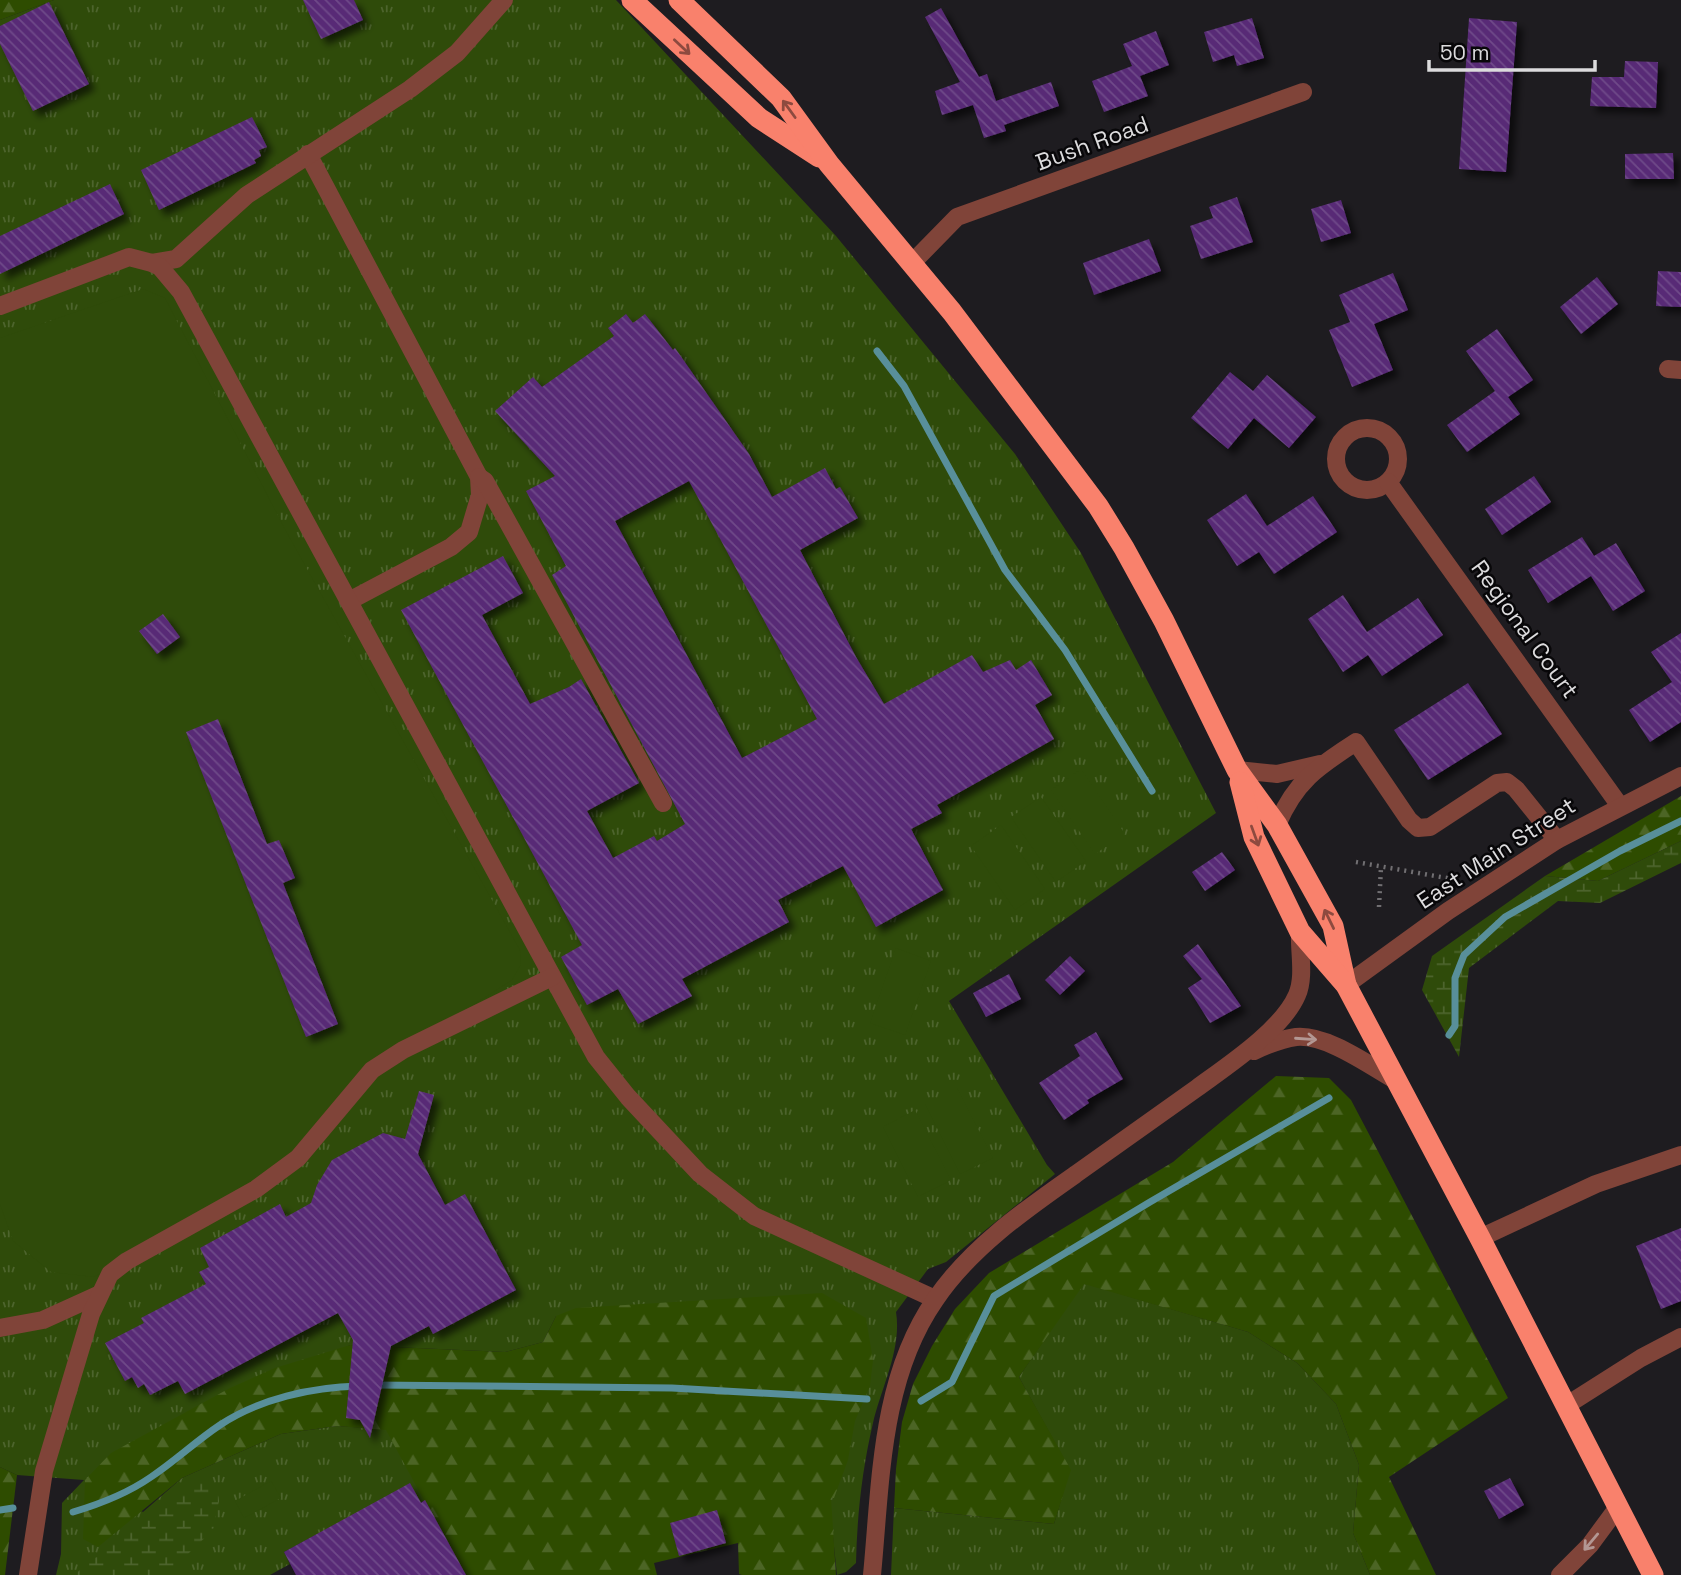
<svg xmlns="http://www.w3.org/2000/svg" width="1681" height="1575" font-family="'Space Grotesk',sans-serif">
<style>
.grass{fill:url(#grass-tufts)}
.forest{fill:url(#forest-firs)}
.wetland{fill:url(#wetland-marsh)}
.green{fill:#2f4b0a}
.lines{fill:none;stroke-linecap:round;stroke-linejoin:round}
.stream{stroke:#588f9a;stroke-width:7}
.building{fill:url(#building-back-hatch);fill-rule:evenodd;filter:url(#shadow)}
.path{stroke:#716f72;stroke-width:4.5;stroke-dasharray:2 5;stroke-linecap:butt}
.minor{stroke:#804439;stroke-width:18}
.highway{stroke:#f9816c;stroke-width:21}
.oneway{stroke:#8d4a3f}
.oneway2{stroke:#b39793}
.labels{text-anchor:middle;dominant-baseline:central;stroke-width:5;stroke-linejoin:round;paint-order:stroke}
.street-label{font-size:23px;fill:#dcdbdd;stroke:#080709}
</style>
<defs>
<pattern id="grass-tufts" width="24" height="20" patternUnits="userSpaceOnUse" patternTransform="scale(1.75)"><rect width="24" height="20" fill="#2f4b0a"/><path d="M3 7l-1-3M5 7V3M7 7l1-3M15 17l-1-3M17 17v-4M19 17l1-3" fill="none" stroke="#4d642d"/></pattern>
<pattern id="forest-firs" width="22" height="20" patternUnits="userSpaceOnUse" patternTransform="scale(1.75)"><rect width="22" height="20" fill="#2e4c00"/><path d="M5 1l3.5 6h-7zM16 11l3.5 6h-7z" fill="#4c6525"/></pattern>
<pattern id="wetland-marsh" width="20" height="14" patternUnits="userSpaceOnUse" patternTransform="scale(1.75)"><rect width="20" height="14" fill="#2f4b0a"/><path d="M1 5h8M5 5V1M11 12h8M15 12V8" fill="none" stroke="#4d642d"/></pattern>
<pattern id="building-back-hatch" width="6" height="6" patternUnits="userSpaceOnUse" patternTransform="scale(1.75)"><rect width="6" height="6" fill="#582b76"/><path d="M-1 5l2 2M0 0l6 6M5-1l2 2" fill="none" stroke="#6f4989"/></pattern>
<filter id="shadow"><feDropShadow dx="6" dy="6" stdDeviation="3.5" flood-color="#0009"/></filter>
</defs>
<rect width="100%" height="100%" fill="#1e1c20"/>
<g class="grass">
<path d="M54,0H616L836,236L1015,454L1081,553L1216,813L949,1001L1047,1165L1055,1174L946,1262L928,1269L896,1312C902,1349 881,1388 873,1423C862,1470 857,1516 856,1563L846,1572L837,1575L829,1498L556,1316L543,1342L505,1352L350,1345L85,1480L143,1512L182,1478L281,1434L337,1426L398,1430L425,1500L400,1514L336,1524L284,1552L290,1564L270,1575H56L61,1554L62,1503L84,1480L17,1475L0,1467V20Z"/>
<polygon points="1083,1283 1248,1332 1297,1363 1336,1404 1359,1465 1353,1533 1370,1575 891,1575 894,1508 1054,1524 1070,1470 1019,1377"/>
</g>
<g class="forest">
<polygon points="0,0 54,0 0,20"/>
<polygon points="1681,796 1681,841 1598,881 1545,876"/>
<polygon points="1276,1076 1329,1078 1351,1100 1508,1398 1389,1477 1436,1575 1370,1575 1353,1533 1359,1465 1336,1404 1297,1363 1248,1332 1084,1284 1019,1377 1071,1470 1054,1524 894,1508 896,1469 902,1422 913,1384 932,1346 955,1309 989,1273 1173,1162"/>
<polygon points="822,1293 866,1318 873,1360 870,1386 855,1421 848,1460 834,1498 831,1498 836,1575 742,1575 739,1574 738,1543 654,1563 657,1575 464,1575 386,1430 337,1426 281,1434 182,1478 98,1547 83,1539 85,1480 111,1453 230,1388 275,1368 350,1345 505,1352 543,1342 556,1316 576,1308"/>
<polygon points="0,1467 17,1475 5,1575 0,1575"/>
</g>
<g class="wetland">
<polygon points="1681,841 1681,863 1600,903 1558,901 1469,968 1459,1057 1422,990 1432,956 1545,876 1598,881"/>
<polygon points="204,1480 217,1485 219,1501 213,1530 166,1575 74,1575 165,1501"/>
</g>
<g class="green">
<polygon points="143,289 165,298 287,533 521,952 520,966 512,980 372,1070 298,1158 94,1277 51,1272 13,1241 0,1204 0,338"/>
<polygon points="1081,769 1125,834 1095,854 1051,790"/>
<polygon points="1041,797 1086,861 1056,882 1011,817"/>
<polygon points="1001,825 1045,889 1015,910 971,846"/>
<polygon points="896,948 931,961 905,1035 870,1023"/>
<polygon points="957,1088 993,1158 960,1174 925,1104"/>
<polygon points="915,1110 951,1180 918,1197 883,1127"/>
<polygon points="271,1481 281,1498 244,1518 235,1501"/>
</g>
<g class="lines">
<g class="stream">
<polyline points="877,351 904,386 1005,570 1065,650 1152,791"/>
<polyline points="1449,1035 1455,1026 1455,978 1464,955 1505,917 1620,851 1681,821"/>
<polyline points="374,1385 672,1388 867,1399"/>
<polyline points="921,1401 952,1382 994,1296 1150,1202 1329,1098"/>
<polyline points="0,1510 13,1508"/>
<path d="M73,1512C100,1504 128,1493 151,1477C175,1461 196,1441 220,1425C259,1399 312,1387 359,1386"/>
</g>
</g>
<g class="building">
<polygon points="303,0 354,0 363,20 321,39"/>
<polygon points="49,2 89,84 33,111 0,44 0,26"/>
<polygon points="941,8 979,77 987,74 996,101 1051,82 1059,106 1004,125 1006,131 984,138 973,105 942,115 935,91 960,82 925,17"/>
<polygon points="1252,18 1264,58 1237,66 1234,55 1213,62 1204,32"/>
<polygon points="1469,18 1517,22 1506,172 1459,169"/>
<polygon points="1156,31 1169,65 1140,76 1148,96 1104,112 1092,81 1132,66 1123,44"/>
<polygon points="1625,61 1658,62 1656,108 1590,106 1592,77 1624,77"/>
<polygon points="252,117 267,147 259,150 261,156 254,160 256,163 159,210 141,170"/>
<polygon points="1673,153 1674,179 1625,179 1625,154"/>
<polygon points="110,184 124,214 0,274 0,236"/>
<polygon points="1237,197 1253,242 1201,259 1190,226 1213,218 1209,207"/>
<polygon points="1341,200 1351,233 1321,242 1311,209"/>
<polygon points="1149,239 1161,271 1094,295 1083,263"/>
<polygon points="1658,271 1681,272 1681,307 1656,306"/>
<polygon points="1393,273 1408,310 1374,324 1393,370 1352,387 1329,330 1350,322 1339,295"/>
<polygon points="1597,277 1618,304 1581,334 1560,307"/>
<path d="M626,314L633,323L645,314L673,350L675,348L749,454L772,497L825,468L836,489L840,487L858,518L800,550L856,657L884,704L972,655L983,672L1010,660L1016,670L1031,660L1052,695L1035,705L1054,739L937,805L942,813L911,829L943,890L876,927L843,866L778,900L789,922L682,979L692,996L638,1024L618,989L587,1005L561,957L582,945L401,610L503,556L523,593L482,615L530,704L569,687L581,679L639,783L587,811L613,858L654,836L657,841L685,824L552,575L566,566L526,491L555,476L495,411L533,377L542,387L614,336L608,328ZM689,481L817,719L742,758L615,521Z"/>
<polygon points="1497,329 1533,380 1508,397 1520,414 1467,452 1447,425 1495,391 1466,351"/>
<polygon points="1230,372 1253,391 1267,375 1316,417 1289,448 1254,418 1228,449 1191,418"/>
<polygon points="1534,476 1551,502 1502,535 1485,509"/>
<polygon points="1246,494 1267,526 1313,496 1337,532 1274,574 1259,552 1237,566 1207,520"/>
<polygon points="1582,537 1594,556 1616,543 1645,591 1613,611 1591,576 1548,603 1528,570"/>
<polygon points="1343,595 1367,632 1418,598 1443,635 1382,676 1368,655 1343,672 1308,619"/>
<polygon points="163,614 180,637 157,654 139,631"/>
<polygon points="1681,633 1681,722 1650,742 1629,710 1672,682 1651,652"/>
<polygon points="1468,683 1502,734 1428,780 1394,730"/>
<polygon points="218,719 267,844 279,840 295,878 283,883 338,1024 306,1037 186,732"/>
<polygon points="1222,852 1235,870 1205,891 1192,872"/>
<polygon points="1198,944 1241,1006 1210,1023 1188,988 1202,979 1183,956"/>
<polygon points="1070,956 1085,971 1060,995 1045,980"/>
<polygon points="1009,974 1021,999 986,1017 973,993"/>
<polygon points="1096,1032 1123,1079 1087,1100 1089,1103 1064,1120 1039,1083 1080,1056 1074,1045"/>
<polygon points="419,1091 434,1095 418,1154 445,1205 465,1194 516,1290 433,1334 429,1326 391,1346 370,1438 360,1420 346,1418 353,1340 338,1313 185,1394 178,1381 150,1395 144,1384 138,1388 132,1377 125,1381 105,1343 144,1323 141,1318 206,1284 199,1272 209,1267 200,1248 280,1204 286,1217 311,1203 317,1185 332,1160 383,1133 405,1139"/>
<polygon points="1681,1228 1681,1301 1661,1309 1636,1246"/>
<polygon points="1510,1478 1524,1505 1499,1519 1484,1491"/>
<polygon points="410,1483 421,1503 425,1500 466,1575 296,1575 284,1552"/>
<polygon points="717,1510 726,1543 679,1556 670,1523"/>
</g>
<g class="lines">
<g class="path">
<polyline points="1356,862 1458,880"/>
<polyline points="1379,907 1381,867"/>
</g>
<g class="minor">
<polyline points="308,154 479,477 480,495 469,532 451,547 349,601"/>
<polyline points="152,263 176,259 247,195 410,89 457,53 504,0"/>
<polyline points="912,263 957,217 1303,92"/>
<polyline points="0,306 129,257 152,263 160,267 181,292 596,1057 628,1097 700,1174 754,1216 935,1299"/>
<polyline points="1668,369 1681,370"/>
<circle cx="1367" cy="459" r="31"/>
<polyline points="479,477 485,481 663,803"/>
<polyline points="1388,482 1620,806"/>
<polyline points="1237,770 1277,774 1320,764"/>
<path d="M1277,825C1295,782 1317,767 1356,742L1409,820L1418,828L1430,827L1497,783L1507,782L1516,789L1557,840"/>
<polyline points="1346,985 1448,911 1557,840 1681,776"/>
<path d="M1254,1051C1267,1045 1281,1039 1296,1037C1327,1034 1370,1066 1397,1081"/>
<polyline points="1480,1238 1596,1184 1681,1155"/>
<polyline points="0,1328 43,1320 98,1295"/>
<polyline points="1567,1405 1641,1358 1681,1337"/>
<polyline points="28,1575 44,1471 91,1314 110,1274 127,1261 256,1189 298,1158 372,1070 403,1050 552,977"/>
<path d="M872,1575C881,1483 880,1379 935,1300C970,1248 1026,1209 1076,1174C1117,1145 1157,1116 1197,1088C1227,1066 1282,1030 1297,995C1305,977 1299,952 1300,932"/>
<polyline points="1560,1575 1590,1545 1618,1507"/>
</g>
<g class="highway">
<polyline points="632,0 759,118 819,157"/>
<polyline points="679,0 781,98 829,164 952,312 1098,506 1124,548 1164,621 1237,770 1277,825 1333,926 1346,985"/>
<polyline points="1240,782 1254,837 1300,932 1346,985 1480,1238 1653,1575"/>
</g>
</g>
<defs><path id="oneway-shaft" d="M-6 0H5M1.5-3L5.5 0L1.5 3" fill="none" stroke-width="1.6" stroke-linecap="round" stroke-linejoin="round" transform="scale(1.75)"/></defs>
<g class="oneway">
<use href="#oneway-shaft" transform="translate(682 47) rotate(43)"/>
<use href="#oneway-shaft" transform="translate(789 109) rotate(-126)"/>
<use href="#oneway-shaft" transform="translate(1255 836) rotate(70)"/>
<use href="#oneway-shaft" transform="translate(1329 919) rotate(-116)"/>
</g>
<g class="oneway2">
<use href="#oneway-shaft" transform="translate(1306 1039) rotate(4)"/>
<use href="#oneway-shaft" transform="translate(1591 1542) rotate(130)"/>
</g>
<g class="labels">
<g class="street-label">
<text transform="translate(1092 143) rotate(-20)">Bush Road</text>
<text transform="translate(1525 629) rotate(54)">Regional Court</text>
<text transform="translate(1496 853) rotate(-33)">East Main Street</text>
</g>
</g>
<path d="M1429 60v10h166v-10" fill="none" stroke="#dcdbdd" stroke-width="3.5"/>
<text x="1440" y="60" font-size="21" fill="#dcdbdd" stroke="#080709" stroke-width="5" paint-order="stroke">50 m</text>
</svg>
